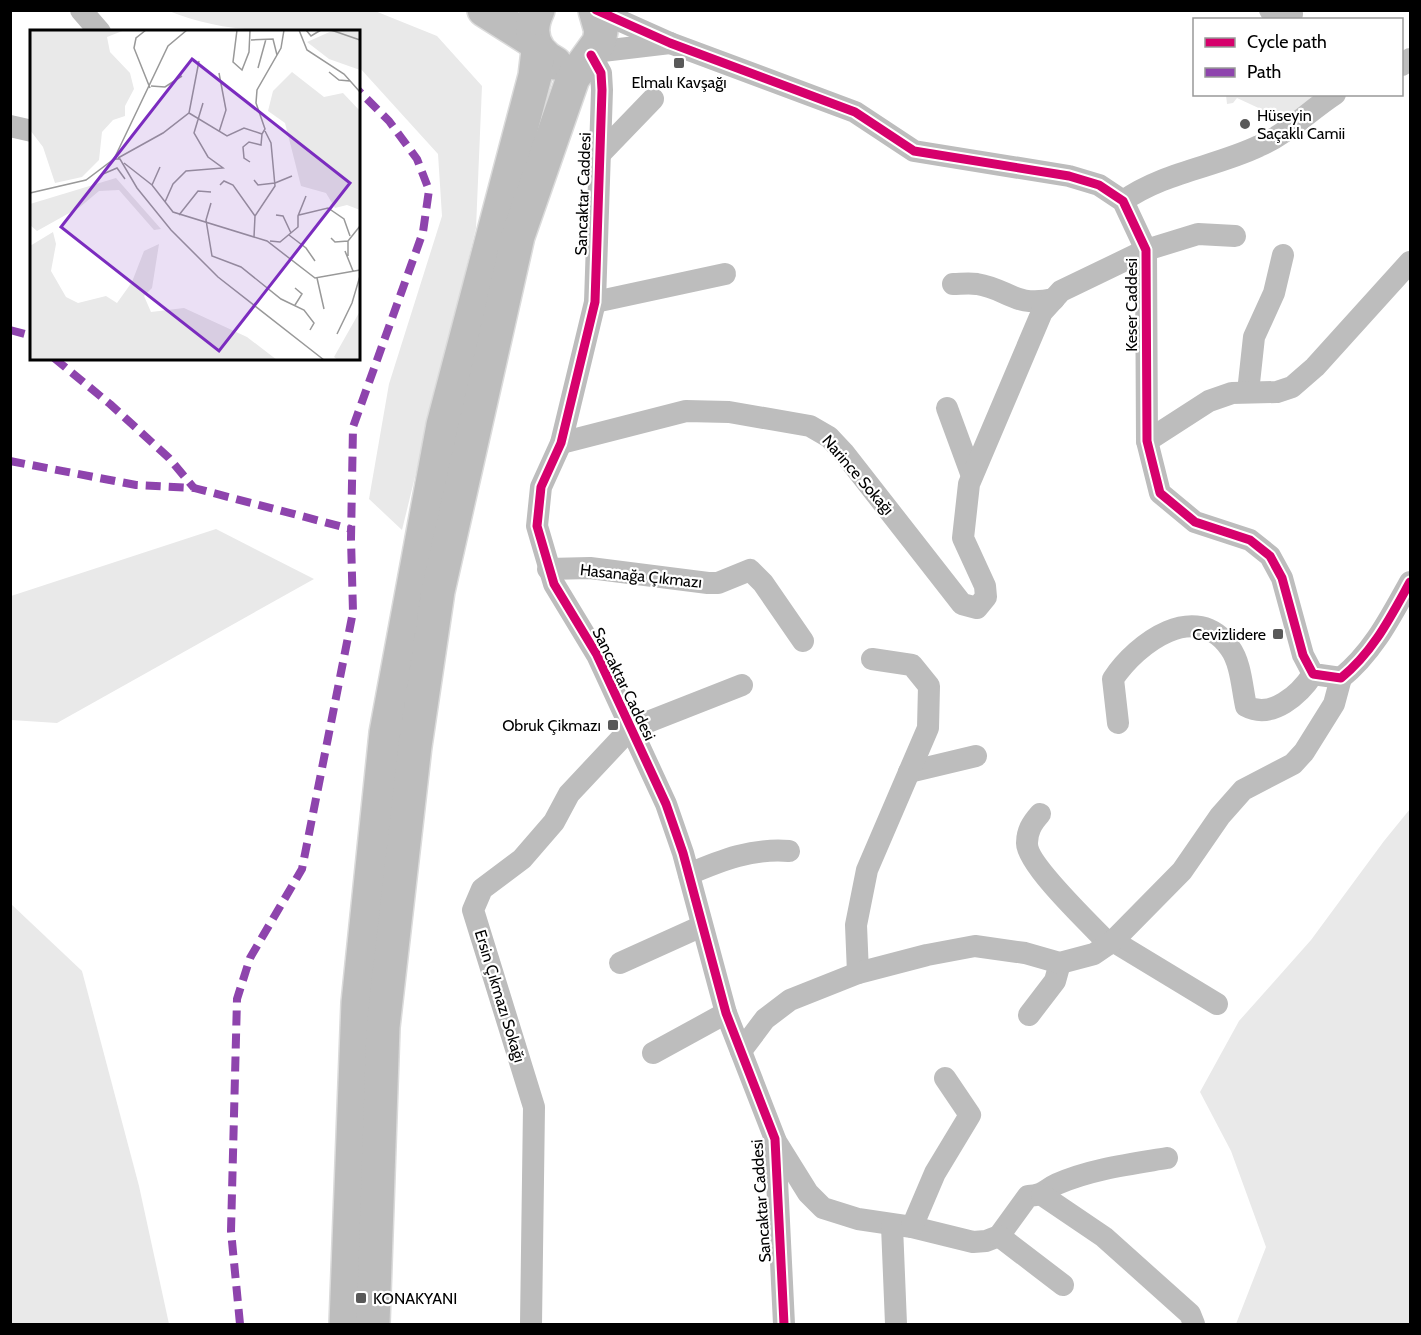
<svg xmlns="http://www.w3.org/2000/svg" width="1421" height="1335" font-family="Cabin,sans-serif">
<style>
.green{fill:#e9e9e9}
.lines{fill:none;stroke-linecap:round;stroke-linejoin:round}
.highway-casing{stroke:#dbdbdb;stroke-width:36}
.minor{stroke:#bdbdbd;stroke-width:22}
.highway{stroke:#bdbdbd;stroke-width:33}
.quiet{stroke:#8e44ad;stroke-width:8;stroke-dasharray:15 8;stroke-linecap:butt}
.cycleway-casing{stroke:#fff;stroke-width:13}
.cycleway{stroke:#d6006c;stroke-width:9}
.poi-dot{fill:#595959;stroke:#fff;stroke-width:2}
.labels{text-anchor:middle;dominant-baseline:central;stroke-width:4.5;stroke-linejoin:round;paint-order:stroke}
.poi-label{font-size:16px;fill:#000;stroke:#fff;text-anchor:start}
.street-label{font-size:16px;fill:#000;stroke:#fff}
.inset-road{fill:none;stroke:#999;stroke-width:1.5}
.view{fill:#7b2cbf;fill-opacity:0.15;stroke:#7b2cbf;stroke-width:3}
.inset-edge{fill:none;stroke:#000;stroke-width:3}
</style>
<rect width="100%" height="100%" fill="#fff"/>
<g class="green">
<path d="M169,11H375L437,36L482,86L476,228L402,530L369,499L389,384L442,216L438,154L359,67L358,32C295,31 228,36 169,11Z"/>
<polygon points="1226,95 1328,95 1286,126 1265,111 1237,98 1233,103 1227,104"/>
<polygon points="216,529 314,579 57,723 11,720 11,596"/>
<polygon points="1410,809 1410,1324 1236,1324 1266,1247 1231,1151 1200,1092 1239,1021 1311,940 1384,841"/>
<polygon points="11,904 82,971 139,1186 169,1324 11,1324"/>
</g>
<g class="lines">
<g class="highway-casing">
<g id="highway">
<polyline points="484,10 533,41"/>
<path d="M538,10C527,32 533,52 555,63"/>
<polyline points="346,1324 358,1003 386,733 443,425 535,76 538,51"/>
<polyline points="373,1324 383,1027 415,746 438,591 518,236 573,78 599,42 601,31 595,10"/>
</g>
</g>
<g class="minor">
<polyline points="81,10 100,32"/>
<path d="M596,10L670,43L855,112L914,151L1069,176L1099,185L1123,201L1146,250L1147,441L1160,493L1195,522L1250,540L1270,556L1282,578L1303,655L1313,674L1341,678C1373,652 1390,618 1410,582"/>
<polyline points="1270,10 1292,14"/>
<polyline points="594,52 670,43"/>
<polyline points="591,55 601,73 602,90 595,302 561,443 541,487 537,526 554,584 597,655 666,804 683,853 726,1013 775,1139 784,1324"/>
<polyline points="1402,65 1410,59"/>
<polyline points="10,126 32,131"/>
<polyline points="598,156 653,99"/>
<path d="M1123,201C1164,172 1215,167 1259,146C1287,134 1309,111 1335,94"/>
<path d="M953,284C960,284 969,283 977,284C1009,289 1014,308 1054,299"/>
<polyline points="595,302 725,274"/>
<polyline points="1248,392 1254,337 1274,293 1283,255"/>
<polyline points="947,408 972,476"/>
<polyline points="1147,441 1209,401 1232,393 1277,392 1292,387 1315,367 1410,262"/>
<polyline points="561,443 686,411 729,412 810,426 829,437 844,453 962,604 977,608 986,597 985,586 963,538 969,484 1042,312 1061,291 1146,250 1198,234 1235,236"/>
<polyline points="548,569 590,568 708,583 718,583 750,570 763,583 803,641"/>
<path d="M1118,723L1113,679C1137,643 1196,599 1230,648C1241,663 1242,688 1246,706C1272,720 1300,694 1313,674"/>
<polyline points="909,772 976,756"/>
<path d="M1040,814C1032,823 1027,831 1027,843C1026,864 1093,927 1109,944"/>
<path d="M689,874C722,860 752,848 789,851"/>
<polyline points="1113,941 1217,1004"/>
<polyline points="620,963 702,926"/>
<polyline points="858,973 856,925 867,870 928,728 929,686 912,665 872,659"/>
<polyline points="1029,1015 1055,981 1060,963"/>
<polyline points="741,1051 765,1019 790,1000 858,973 927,955 975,946 1025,953 1060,963 1094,954 1113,941 1182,871 1220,816 1243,790 1293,764 1304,752 1334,704 1341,678"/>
<polyline points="653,1053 726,1013"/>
<path d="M775,1140L808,1193L823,1208L858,1219L912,1227L973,1242L986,1241L999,1236L1028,1196C1045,1195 1044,1190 1057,1184C1091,1169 1131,1164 1167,1158"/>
<polyline points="1042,1195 1104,1237 1190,1314 1194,1324"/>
<polyline points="892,1226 896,1324"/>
<polyline points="912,1227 935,1173 970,1115 945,1078"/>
<polyline points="999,1236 1063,1285"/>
<polyline points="531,1324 534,1107 473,910 482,889 522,859 554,822 569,794 630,729 742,685"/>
</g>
<use href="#highway" class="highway"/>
<g class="quiet">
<polyline points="10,330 32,336"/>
<polyline points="54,358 110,404 169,458 194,488"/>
<polyline points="10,461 136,485 194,488 351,529"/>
<polyline points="240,1324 231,1231 237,999 250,958 302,869 353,612 351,539 353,427 423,232 429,190 417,159 389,121 358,90"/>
</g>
<g class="cycleway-casing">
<g id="cycleway">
<path d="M596,10L670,43L855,112L914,151L1069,176L1099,185L1123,201L1146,250L1147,441L1160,493L1195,522L1250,540L1270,556L1282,578L1303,655L1313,674L1341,678C1373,652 1390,618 1410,582"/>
<polyline points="591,55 601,73 602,90 595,302 561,443 541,487 537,526 554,584 597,655 666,804 683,853 726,1013 775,1139 784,1324"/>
</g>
</g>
<use href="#cycleway" class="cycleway"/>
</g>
<g class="poi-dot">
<rect x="673" y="57" width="12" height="12" rx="3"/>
<circle cx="1245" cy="124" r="6"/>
<rect x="1272" y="628" width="12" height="12" rx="3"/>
<rect x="607" y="719" width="12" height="12" rx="3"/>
<rect x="355" y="1292" width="12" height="12" rx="3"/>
</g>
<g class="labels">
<g class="poi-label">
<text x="679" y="82" text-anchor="middle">Elmalı Kavşağı</text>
<text x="1257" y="115">Hüseyin<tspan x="1257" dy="18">Saçaklı Camii</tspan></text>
<text x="1266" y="634" text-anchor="end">Cevizlidere</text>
<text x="601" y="725" text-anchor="end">Obruk Çikmazı</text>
<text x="373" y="1298">KONAKYANI</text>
</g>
<g class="street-label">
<text transform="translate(583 194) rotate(-88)">Sancaktar Caddesi</text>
<text transform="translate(1131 305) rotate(-90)">Keser Caddesi</text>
<text transform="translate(858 475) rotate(49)">Narince Sokağı</text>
<text transform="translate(641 576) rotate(6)">Hasanağa Çıkmazı</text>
<text transform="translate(624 684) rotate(64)">Sancaktar Caddesi</text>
<text transform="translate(500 996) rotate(73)">Ersin Çıkmazı Sokağı</text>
<text transform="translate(761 1201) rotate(-94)">Sancaktar Caddesi</text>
</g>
</g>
<g transform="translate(30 30)">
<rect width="330" height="330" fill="#fff"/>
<path d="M0,0H95L77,7L80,22L100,43L104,59L95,76V86L83,90L72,102L69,130L52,147L25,153L13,117L0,100ZM304,0H330V40L299,29L277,12ZM262,42L294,67L313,63L330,81V180L317,175L305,178L296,163L271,156L255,93L238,81L243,61ZM86,148L131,199L124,200L89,160L69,161L50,177L7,201L0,195V174ZM23,202L26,214L21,241L36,267L48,273L76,266L87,273L102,252L114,221L129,214L122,258L114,266L121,282L154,278L217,307L247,330H0V216ZM330,281V330H308L304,327Z" fill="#e9e9e9"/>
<path class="inset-road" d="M116,0L106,8L104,18L120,58M207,0L203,32L212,40L219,22L220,0M269,0L277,20L314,44L330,62M276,0L281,6L291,0M301,0L330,10M221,10L243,9L247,25M228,38L236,9M299,42L309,50L320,51M189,43L196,80L189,102M121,56L135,57L152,46M159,83L169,31M88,128L133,103L159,83L197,106L214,98L232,104L235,99L226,73L227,60L251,18L254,0M84,129L138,16L157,0M220,132L214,128L213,117L219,112L231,115L232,104M94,133L122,155L143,182L237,211L285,248L330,240M73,144L87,138L95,149M224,150L228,155L245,153M245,153L262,146M122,155L130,137M190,155L194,151L203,155L225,186M0,163L56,150L84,129H90L107,158L141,200L188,247L294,330M135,172L143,154L156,141L193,138L178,127L164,103L173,73M181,173L176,190L182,226L211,237L251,269L274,280L284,293L280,300M149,185L168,161L181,162M246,185L253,186L261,203M269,185L298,178L314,189L320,206M259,205L276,218L285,231M224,207L225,186L245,156L241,113L235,101M301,208L305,212L318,211M240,211L250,212L268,197V186L276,166M315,221L323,241M318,226V211L330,196M287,248L294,279M265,275L272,264L265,258M307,304L322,273L330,246"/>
<path class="view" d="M162,29L320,153L189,321L31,197Z"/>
<rect width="330" height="330" class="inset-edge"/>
</g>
<rect width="1421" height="1335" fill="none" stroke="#000000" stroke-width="24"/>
<rect x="1193" y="18" width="210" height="78" fill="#ffffff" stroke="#999999" stroke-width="1.5"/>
<rect x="1205" y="38" width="30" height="9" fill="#d6006c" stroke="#999999" stroke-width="1.5"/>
<text x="1247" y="48" font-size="18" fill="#000000">Cycle path</text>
<rect x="1205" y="68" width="30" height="9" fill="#8e44ad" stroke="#999999" stroke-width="1.5"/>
<text x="1247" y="78" font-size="18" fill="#000000">Path</text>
</svg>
